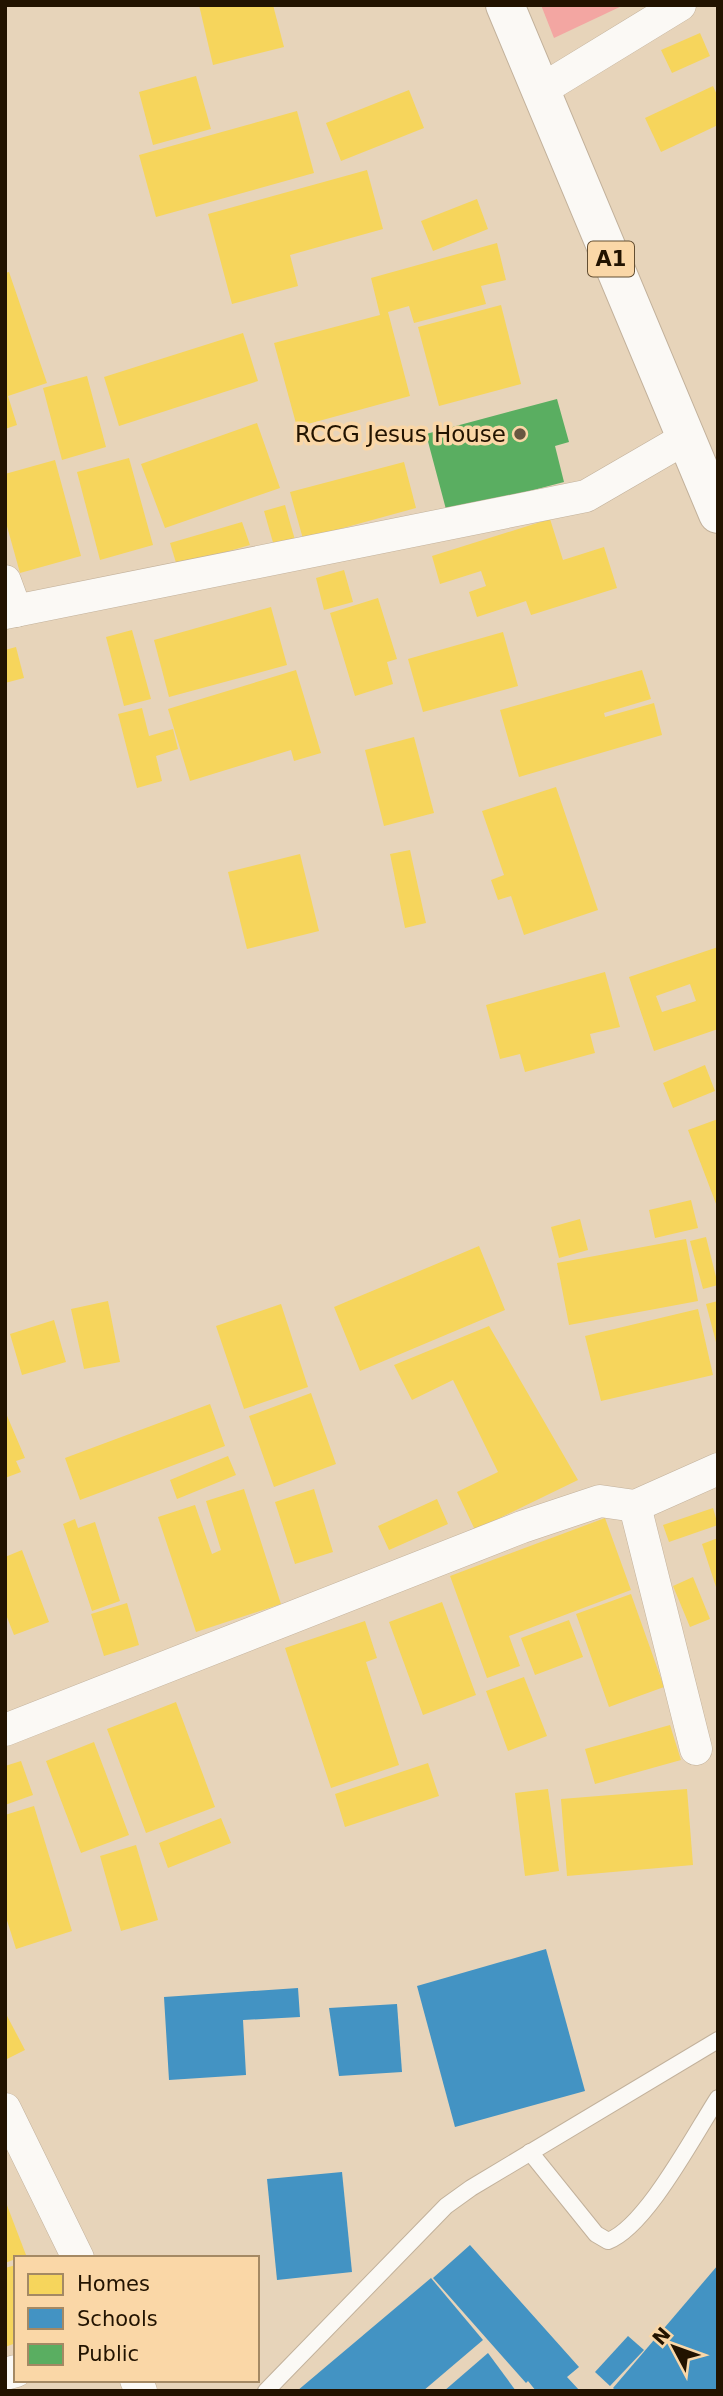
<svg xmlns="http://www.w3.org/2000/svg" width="723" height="2396" font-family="'DejaVu Sans',sans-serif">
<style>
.green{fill:#f3a6a2}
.homes{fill:#f6d55c;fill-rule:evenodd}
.schools{fill:#4393c3}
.public{fill:#5aae61}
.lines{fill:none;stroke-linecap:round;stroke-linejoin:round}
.service-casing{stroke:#c2b19b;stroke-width:18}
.minor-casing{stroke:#c2b19b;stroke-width:33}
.trunk-casing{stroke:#c2b19b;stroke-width:40}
.service{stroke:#fbf9f5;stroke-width:16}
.minor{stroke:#fbf9f5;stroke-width:32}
.trunk{stroke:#fbf9f5;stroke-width:38}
.poi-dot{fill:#675741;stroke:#fad7a7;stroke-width:2.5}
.labels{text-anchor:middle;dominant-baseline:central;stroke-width:7;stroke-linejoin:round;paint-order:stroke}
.shield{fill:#fad7a7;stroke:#634e32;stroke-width:2}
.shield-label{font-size:21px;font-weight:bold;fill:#221300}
.poi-label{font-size:23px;fill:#221300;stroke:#fad7a7;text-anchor:end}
</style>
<rect width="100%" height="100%" fill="#e7d4ba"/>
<polygon class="green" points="541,5 624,5 554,38"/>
<g class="homes">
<polygon points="199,5 273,5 284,47 213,65"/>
<polygon points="700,33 710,56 672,73 661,50"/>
<polygon points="196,76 211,129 153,145 139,92"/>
<polygon points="713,86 718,97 718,125 661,152 645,118"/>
<polygon points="409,90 424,128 341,161 326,123"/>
<polygon points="297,111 314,173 156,217 139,155"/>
<polygon points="367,170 383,229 290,255 298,286 232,304 208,214"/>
<polygon points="477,199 488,229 433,251 421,221"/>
<polygon points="497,243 506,280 481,286 486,304 414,323 409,306 388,312 410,396 297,427 274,343 380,315 371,278"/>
<polygon points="9,272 47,383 8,396 17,425 5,429 5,273"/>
<polygon points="501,305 521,384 439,406 418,327"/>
<polygon points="243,333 258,381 119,426 104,377"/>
<polygon points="87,376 106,447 62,460 43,388"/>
<polygon points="257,423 280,488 165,528 141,464"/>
<polygon points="129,458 153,545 100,560 77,472"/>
<polygon points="55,460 81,556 20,573 5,519 5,474"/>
<polygon points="404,462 416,508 303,539 290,492"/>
<polygon points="285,505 295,540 274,546 264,511"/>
<polygon points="550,519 563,560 604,547 617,588 531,615 526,601 477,617 469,592 486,586 481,571 440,584 432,556"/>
<polygon points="242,522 250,545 177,566 170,543"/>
<polygon points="344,570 353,602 324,610 316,578"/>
<polygon points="378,598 397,659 387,662 393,684 355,696 330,613"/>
<polygon points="271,607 287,665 169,697 154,640"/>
<polygon points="132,630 151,699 124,706 106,637"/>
<polygon points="503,632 518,686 423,712 408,659"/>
<polygon points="16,647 24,678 5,683 5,650"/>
<polygon points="296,670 321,753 294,761 291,750 190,781 168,709"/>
<polygon points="642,670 651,699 604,713 605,717 654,703 662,735 519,777 500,710"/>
<polygon points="142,708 149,736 173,729 178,749 156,756 162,781 137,788 118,714"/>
<polygon points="414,737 434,813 384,826 365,750"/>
<polygon points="556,787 598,910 524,935 511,896 498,900 491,880 504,875 482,811"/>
<polygon points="410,850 426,923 405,928 390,854"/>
<polygon points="300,854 319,931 247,949 228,872"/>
<path d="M718,947V1029L654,1051L629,977ZM690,984L696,1001L662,1012L656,996Z"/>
<polygon points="605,972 620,1027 590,1034 595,1053 525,1072 520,1054 500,1059 486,1005"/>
<polygon points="705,1065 715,1091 673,1108 663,1083"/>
<polygon points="718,1119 718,1209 688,1130"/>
<polygon points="691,1200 698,1228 655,1238 649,1210"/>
<polygon points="580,1219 588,1250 559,1258 551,1227"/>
<polygon points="706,1237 718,1285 703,1289 690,1241"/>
<polygon points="686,1239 698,1301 569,1325 557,1263"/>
<polygon points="479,1246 505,1310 360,1371 334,1307"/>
<polygon points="108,1301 120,1362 84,1369 71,1309"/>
<polygon points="718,1301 718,1346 717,1346 706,1304"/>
<polygon points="281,1304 308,1387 244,1409 216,1326"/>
<polygon points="698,1309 713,1375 601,1401 585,1336"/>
<polygon points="54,1320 66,1362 22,1375 10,1334"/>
<polygon points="489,1326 578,1480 475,1530 457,1492 498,1472 453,1380 412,1400 394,1365"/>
<polygon points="311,1393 336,1464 274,1487 249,1416"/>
<polygon points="210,1404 225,1446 80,1500 65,1458"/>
<polygon points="5,1411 25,1458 16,1461 21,1472 5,1478"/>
<polygon points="228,1456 236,1475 177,1499 170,1480"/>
<polygon points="244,1489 281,1604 196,1632 158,1517 195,1505 212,1554 221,1550 206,1501"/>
<polygon points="314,1489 333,1552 295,1564 275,1502"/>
<polygon points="437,1499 448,1524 389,1550 378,1526"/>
<polygon points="713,1508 718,1525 669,1542 663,1525"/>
<polygon points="605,1518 631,1590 509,1636 520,1666 487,1678 450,1576"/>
<polygon points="75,1519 78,1528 95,1522 120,1601 92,1611 63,1524"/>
<polygon points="718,1538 718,1590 717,1590 702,1544"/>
<polygon points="22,1550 49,1622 14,1635 5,1612 5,1557"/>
<polygon points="693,1577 710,1619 690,1627 673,1586"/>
<polygon points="631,1594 664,1687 609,1707 576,1614"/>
<polygon points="442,1602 476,1695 423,1715 389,1622"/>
<polygon points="127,1603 139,1645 104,1656 91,1614"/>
<polygon points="569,1620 583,1657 535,1675 521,1638"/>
<polygon points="365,1621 377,1658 366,1662 399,1765 331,1788 285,1648"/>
<polygon points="524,1677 547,1736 508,1751 486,1691"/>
<polygon points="176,1702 215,1807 146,1833 107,1729"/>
<polygon points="670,1725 681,1760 595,1784 585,1749"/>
<polygon points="94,1742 129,1835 81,1853 46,1761"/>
<polygon points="21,1761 33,1795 5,1805 5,1766"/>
<polygon points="428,1763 439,1796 345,1827 335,1794"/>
<polygon points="548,1789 559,1871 525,1876 515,1793"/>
<polygon points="687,1789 693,1865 567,1876 561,1799"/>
<polygon points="34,1806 72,1931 16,1949 5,1914 5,1815"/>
<polygon points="221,1818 231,1843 168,1868 159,1843"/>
<polygon points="136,1845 158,1920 121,1931 100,1856"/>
<polygon points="5,2012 25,2050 5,2060"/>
<polygon points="5,2200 26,2255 5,2263"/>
<polygon points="16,2265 16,2343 5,2347 5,2268"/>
</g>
<g class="schools">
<polygon points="546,1949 585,2091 455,2127 417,1986"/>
<polygon points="298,1988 300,2017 243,2020 246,2075 169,2080 164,1997"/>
<polygon points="397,2004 402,2072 339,2076 329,2008"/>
<polygon points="342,2172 352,2272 277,2280 267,2179"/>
<polygon points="470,2245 579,2367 567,2377 580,2391 536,2391 528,2381 526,2383 433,2278"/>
<polygon points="718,2265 718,2391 616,2391 613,2388"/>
<polygon points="431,2278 483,2340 423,2391 297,2391"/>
<polygon points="628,2336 644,2350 610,2386 595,2372"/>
<polygon points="488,2353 516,2391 444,2391"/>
</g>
<polygon class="public" points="557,399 569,442 555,446 564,482 447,513 426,434"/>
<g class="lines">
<g class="service-casing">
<g id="service">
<path d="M530,2152L596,2234L608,2241C646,2227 694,2135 718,2098"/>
<polyline points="266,2391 446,2206 471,2188 718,2040"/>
</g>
</g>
<g class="minor-casing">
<g id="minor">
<polyline points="541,90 680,5"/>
<polyline points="5,581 16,611"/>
<polyline points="5,613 586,496 686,438"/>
<polyline points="635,1506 696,1749"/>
<polyline points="5,1730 522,1527 600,1501 635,1506 718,1469"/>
<polyline points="5,2109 78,2258"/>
<polyline points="5,2374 16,2371"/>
<polyline points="136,2380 141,2391"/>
</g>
</g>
<g class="trunk-casing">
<polyline id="trunk" points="505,5 718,514"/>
</g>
<use href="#service" class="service"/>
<use href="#minor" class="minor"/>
<use href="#trunk" class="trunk"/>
</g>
<circle class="poi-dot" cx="520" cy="434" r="7"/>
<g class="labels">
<rect class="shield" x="588" y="241.5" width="46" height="35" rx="5"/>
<g class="shield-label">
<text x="611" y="259">A1</text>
</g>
<g class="poi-label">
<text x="506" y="434">RCCG Jesus House</text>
</g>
</g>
<rect width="723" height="2396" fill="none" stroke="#221300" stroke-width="14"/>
<rect x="14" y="2256" width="245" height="126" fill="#fad7a7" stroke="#a48964" stroke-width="2"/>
<rect x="28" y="2274" width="35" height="21" fill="#f6d55c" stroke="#a48964" stroke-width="2"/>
<text x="77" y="2291" font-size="21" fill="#221300">Homes</text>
<rect x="28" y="2308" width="35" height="21" fill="#4393c3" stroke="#a48964" stroke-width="2"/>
<text x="77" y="2326" font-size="21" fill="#221300">Schools</text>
<rect x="28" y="2344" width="35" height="21" fill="#5aae61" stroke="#a48964" stroke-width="2"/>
<text x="77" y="2361" font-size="21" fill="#221300">Public</text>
<g transform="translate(674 2347) rotate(311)" stroke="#fad7a7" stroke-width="5" paint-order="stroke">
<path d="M0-5L12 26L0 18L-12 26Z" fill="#221300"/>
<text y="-10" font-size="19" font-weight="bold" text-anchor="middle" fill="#221300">N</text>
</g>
</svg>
